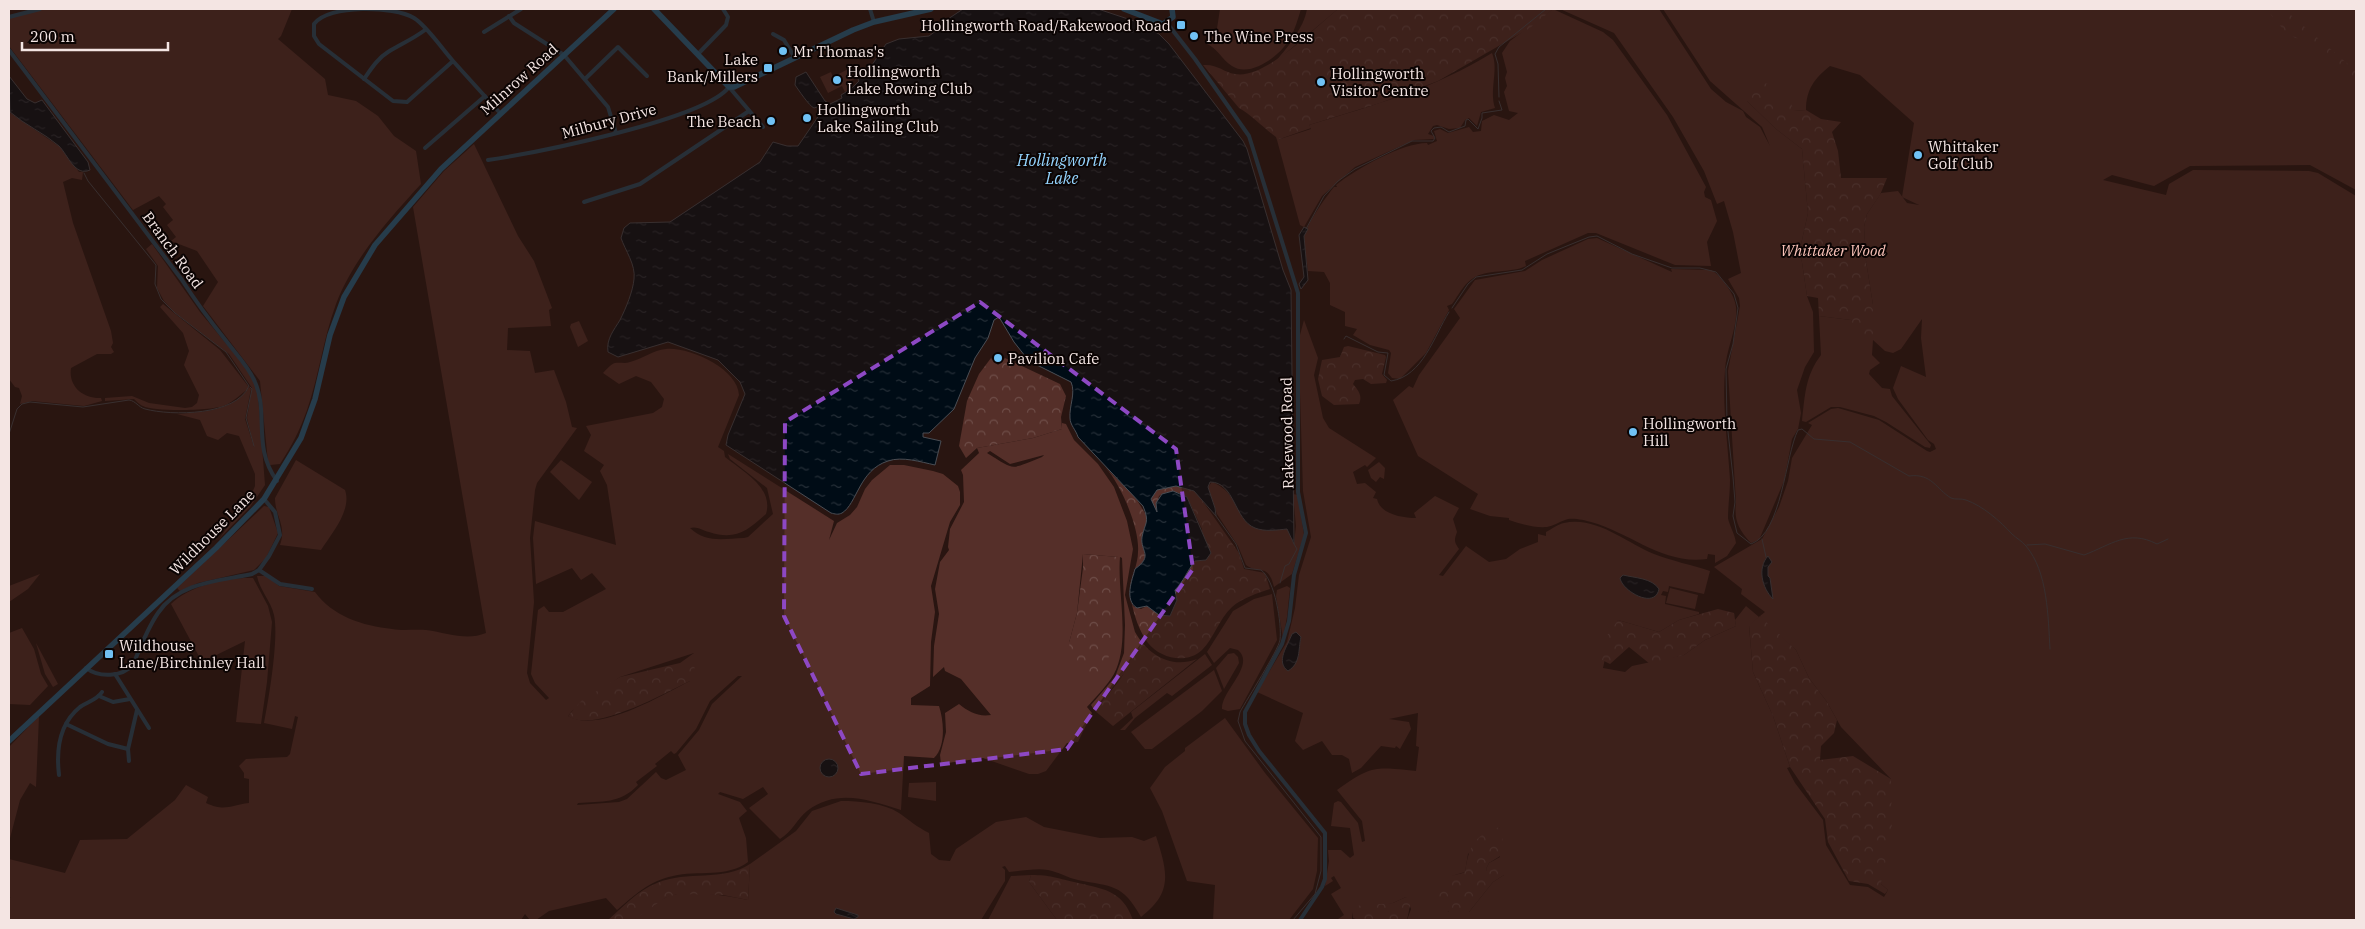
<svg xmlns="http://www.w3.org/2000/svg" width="2365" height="929" font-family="'IBM Plex Serif',serif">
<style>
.green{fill:#552f29;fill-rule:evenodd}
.forest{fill:url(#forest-crowns)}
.water{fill:url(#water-ripples);stroke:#494d54}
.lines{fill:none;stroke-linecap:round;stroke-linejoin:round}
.stream{stroke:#494d54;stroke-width:1}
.minor{stroke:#254e67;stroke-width:4}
.secondary{stroke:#226a92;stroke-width:5.5}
.marked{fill:none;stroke:#8d48c4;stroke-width:4;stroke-dasharray:10 6;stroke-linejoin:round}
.poi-dot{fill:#70c1f4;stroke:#0b0403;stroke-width:2}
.labels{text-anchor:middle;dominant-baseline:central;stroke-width:4;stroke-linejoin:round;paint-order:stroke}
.poi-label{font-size:15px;fill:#f4e5e3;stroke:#0b0403;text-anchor:start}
.street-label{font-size:15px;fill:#f4e5e3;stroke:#0b0403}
.park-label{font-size:15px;font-style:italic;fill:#fac3b9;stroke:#0b0403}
.water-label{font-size:16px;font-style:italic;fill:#95d5ff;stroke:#0b0403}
</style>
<defs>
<pattern id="forest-crowns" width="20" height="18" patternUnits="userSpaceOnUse" patternTransform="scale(1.25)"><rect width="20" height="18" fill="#552f29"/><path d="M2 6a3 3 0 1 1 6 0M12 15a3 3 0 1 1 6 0" fill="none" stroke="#6e4d48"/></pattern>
<pattern id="water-ripples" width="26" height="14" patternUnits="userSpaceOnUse" patternTransform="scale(1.25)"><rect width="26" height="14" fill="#000c16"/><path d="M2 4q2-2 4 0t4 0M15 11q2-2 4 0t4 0" fill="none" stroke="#262f38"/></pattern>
</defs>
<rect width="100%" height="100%" fill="#291511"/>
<g class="green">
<path d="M44,9H292L281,36L278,39L325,79L328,95L356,101L378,116L394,136L416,151L421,184C389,219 353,259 336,304C323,339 319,376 307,410C300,430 291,447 280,464L270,465L268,462L260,381L203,306L218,282L197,251L171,241L176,237L167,225L173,220L163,207L166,204L159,196L133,210L9,46V18Z"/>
<path d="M1220,9H1301C1297,22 1293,37 1283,48C1273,60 1248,77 1232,66C1221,59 1218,48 1205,43L1216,35Z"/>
<path d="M1307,9H1338L1273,64C1286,50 1304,28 1307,9Z"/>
<path d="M1553,9L1603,32L1613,40L1667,115L1706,187L1704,192L1705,197L1711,200L1717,221L1707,242L1711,266L1675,265L1596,233H1588L1525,261L1526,266C1510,274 1487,268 1472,279C1463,285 1458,296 1452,304L1447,306L1449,310L1426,353L1400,379L1392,378L1388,373L1391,353L1389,350L1370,345L1353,335L1357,329L1345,326V312L1330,305V283L1324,272L1308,271C1307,260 1304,249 1304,238C1305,226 1326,197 1334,187H1337L1336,185C1356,169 1402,143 1427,143L1428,145L1437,141L1434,131L1440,129L1448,133L1469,127L1473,132L1481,131L1482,121L1494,115L1509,120L1518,113L1509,111L1504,92L1507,86L1505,78L1507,72L1502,53L1510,41Z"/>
<path d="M1560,9H1659L1711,89L1726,102L1743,111L1746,117L1760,127L1770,146L1762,127L1710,81L1663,9H2356V190L2310,165L2190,166L2154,186L2112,175L2103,180L2166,195L2169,184L2193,170L2309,171L2318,173L2356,196V920H1407L1411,909L1406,897L1393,903L1352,912V920L1338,919L1344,915L1331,894L1341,888L1334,876L1331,878L1333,881L1325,886L1329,861L1328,850H1341L1350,858L1354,855L1350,828L1331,826L1334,803L1338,801L1341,802L1358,823L1362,842L1365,841L1362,821L1337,790C1372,765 1375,767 1416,771L1419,747L1416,746L1418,713L1389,719L1409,722L1411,729L1400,749L1396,746L1395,748L1381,746L1361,768L1352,773L1349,759L1342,755H1332L1322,741L1303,750L1295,741L1303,713L1257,692L1287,642L1295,608L1299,575L1311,537L1303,491L1299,360L1300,335L1304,320L1318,358L1314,375L1323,418L1329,428L1376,458L1367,467L1365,465L1353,472L1357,484L1365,483L1376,492L1373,498L1377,499C1380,514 1402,518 1416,518L1414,513L1435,496L1459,508L1453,519L1457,532C1454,540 1454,542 1459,549L1439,575L1443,576L1466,546L1489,562L1506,559L1520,549L1538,542V534L1546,536V532C1552,529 1558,524 1564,523C1597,516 1626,543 1654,554C1672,561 1692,565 1710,571L1704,594L1669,586L1668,592L1663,591L1661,595L1666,596L1665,604L1699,612V614L1679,620L1659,632L1618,620L1607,649L1603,668L1625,672L1632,666L1684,655L1705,640L1736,626L1735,620L1746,606L1759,617L1749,626L1753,672L1773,716L1790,767L1787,768L1795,783L1823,820L1826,845L1850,885L1868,887L1884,897L1888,890L1881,884L1891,779L1841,727L1827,702L1809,678L1796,650L1763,621L1760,616L1765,612L1741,594L1742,589L1714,567L1762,539L1779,507L1788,481L1792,458L1812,425L1808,423L1831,409L1838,408L1879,420L1927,451L1930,452L1936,449L1934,444L1928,440L1898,399L1893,388L1901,366L1926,377L1921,338L1922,319L1901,349L1893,353L1885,351L1873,340L1872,355L1880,363L1870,370L1869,374L1882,388L1890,389L1892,396L1931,445L1930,448L1925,447L1886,422L1874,416L1840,407H1831L1806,422L1802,421C1805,396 1805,376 1821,355L1819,316L1851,320L1873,339V305L1866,261L1864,227L1867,214L1881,193L1898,191L1907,203L1919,205L1902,197L1914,123L1860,75L1830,66C1815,78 1806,89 1806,110L1794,111L1747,101L1776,129L1802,149L1808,213L1800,249L1807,296L1813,312L1814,352L1805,367L1797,390L1801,413L1798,429L1792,439L1784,481L1759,540L1751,543C1738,529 1734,520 1736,502L1728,371L1740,306L1739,298L1728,279L1741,273L1733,232L1724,201L1717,204L1704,171L1673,117L1614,33ZM1292,634L1301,637L1298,658L1290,640ZM1500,827V857L1489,863L1486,869L1487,872L1504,875L1493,882L1469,912H1448L1445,878L1465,872L1468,854Z"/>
<path d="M1492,53C1499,70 1489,89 1495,108L1481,112L1477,126L1469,118L1465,120L1460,128L1449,129L1437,125L1433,126L1428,134L1434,136V139L1414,140L1355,167L1322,196L1304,227L1300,225L1277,140L1311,129L1309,125C1371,106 1436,88 1492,53Z"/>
<polygon points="850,68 855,79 848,82 851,89 845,92 842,86 828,93 820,77 831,72 833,77"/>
<path d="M9,112L60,147L79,172H83L82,180L72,178L63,182L73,223L111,331L113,343L111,347L114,352L111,354H97L71,368C68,387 84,399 101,398L102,401L84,406L32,401L20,404L22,396L19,388L15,387L9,379Z"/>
<path d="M474,144L518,236L534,261L552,308L549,310L551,326L508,328L507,350L530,351L535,373L554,370L566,402L572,427L577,428L537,483L535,490L530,538L534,602L527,673L530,683L546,700L549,698L535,683L531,674L538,610L544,606L549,612H563L606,589L592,573L581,580L572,568L536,584L533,538L535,521L616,545L607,485L600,471L604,465L584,451L591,435L586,426L653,413L662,407L664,399L651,382L636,376L619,384L603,373C606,370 611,364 615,363C620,362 625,364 630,362C643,359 653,350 666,349C690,347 738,369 739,395L718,447L724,451L725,457C742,471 774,487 766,514C748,530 736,541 709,532C702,530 697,526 690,528C705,543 723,539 744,538L748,537L773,514L767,488L730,459L728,454L834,521L829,540L837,523L850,515L857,507L865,489L872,480L890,465H904L933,471L943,474L958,486L960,492V505L950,522L931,586L935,612L931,642L930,686L911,698V705L939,706C944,721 946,747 934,758L904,756L901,810C868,800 838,788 807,811C797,819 792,832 780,839L749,808L768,794L763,787L743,799L720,792L718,794L740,802L747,811L739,818L746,838L748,862C727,878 697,870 673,876C649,881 635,895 617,910L606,898L549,911L536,920H530L525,914L521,920H9V898H11L9,897V859L65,873L80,840L127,839L175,800L186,785L208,797L206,803C225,812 231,805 249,803V779L244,778V773L239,766L246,759L287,757L290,754L298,717L295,716L292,729L264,723C269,698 279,638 274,615C271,601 259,589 257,576H267L279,586L315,592C332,616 363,626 392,629C403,631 415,629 426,630C447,633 467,641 486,633L413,207L444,171ZM694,653L680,663H690V681C662,695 598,734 568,716L572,711L620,677ZM738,676H742L712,704L699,730L678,755L686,770L666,780L661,778L656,772L627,799L619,802L577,805L578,803C602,801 620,804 638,785L636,782L657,766L655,764L671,751L674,754L676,753L696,729L710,701Z"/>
<path d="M1597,238L1672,272L1671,269L1711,270C1721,275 1735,295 1736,307C1738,328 1726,349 1725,370C1722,407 1728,444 1730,480C1730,493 1728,506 1728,518C1729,525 1735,534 1736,543L1727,556L1715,563V555L1708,554L1707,559C1663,565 1631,533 1591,522C1584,520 1571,517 1565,520C1559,522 1553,526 1547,527C1534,528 1521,524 1509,520V518L1490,516L1470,509L1478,494L1418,456L1393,400L1409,386L1413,388L1419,375L1460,318L1454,309L1475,280L1525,271L1542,260L1588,239Z"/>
<path d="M152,244L200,312L247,369L254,381L258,395L265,485L250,507L219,539L252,493L255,486V474L239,436L227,433L218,440L207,436L200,420L177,414C202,412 235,411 249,387L251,389L245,419L254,447L247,418L252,388L229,354L174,312L164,301L157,288L158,266L146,249Z"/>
<path d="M163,304L220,350L248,386V389C241,394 234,401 226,405C214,411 154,412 143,406C140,405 136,401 134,399L105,401V398L132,396L149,403L185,408L192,407L197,403L199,395L184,365L189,351L183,333L160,307Z"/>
<polygon points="579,321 588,341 578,347 570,327 571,324"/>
<path d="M1062,423L1066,424L1074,440L1098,464L1114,487L1127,521L1133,549L1125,595L1135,632V647L1127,670L1094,710L1091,705L1115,677L1124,653L1125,625L1122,558L1120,557C1117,592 1131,642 1114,674C1107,686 1096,697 1087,707L1092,713L1078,742L1067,743L1046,771L1038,774H1029L983,758L941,764L940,755L946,732L945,713L959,704C969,712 978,717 991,715L961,679L945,671L944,667L933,677L934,646L939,614L935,589L940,562L949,550L948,547L950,529L964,502L963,475L961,470L979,453L977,448L1033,438L1062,429ZM990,451L1010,464L1044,455L1042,457C1009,470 1016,471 987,453ZM1083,554L1118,557L1069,643L1077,613Z"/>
<path d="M296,460L345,490C352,510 332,533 321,550L280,545C287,526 275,516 275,498Z"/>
<polygon points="561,460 592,482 579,500 550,472"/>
<polygon points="1379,462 1385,468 1384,479 1380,477 1376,482 1371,478 1368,470"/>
<path d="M1212,482C1250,498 1226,536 1287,529L1294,544L1296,526L1293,494L1298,495L1304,535L1292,574L1274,587C1268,562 1259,575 1246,565L1238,546L1217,514L1208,487Z"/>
<polygon points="264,506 269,507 278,533 266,558 254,570 198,583 180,591 177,588"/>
<polygon points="40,574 28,589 9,602 9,586"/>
<path d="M253,578L268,606L272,622L267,682L261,724L236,722L245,641L202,662L171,604C189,586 226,577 253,578Z"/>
<polygon points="1287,586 1290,588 1287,617 1283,638 1276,596 1277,590"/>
<polygon points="1670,588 1698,595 1695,609 1666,603"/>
<path d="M1272,594L1277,640L1240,709L1228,711L1222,709C1221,691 1256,665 1238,650L1230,648L1214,663L1207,652L1233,611L1254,599Z"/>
<polygon points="22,628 34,649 41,674 48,686 30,705 9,704 9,633"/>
<polygon points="36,643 58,684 53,687 45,674"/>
<polygon points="1234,653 1238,657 1239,663 1224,689 1216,668 1228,654"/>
<polygon points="1205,654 1212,665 1172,696 1167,693 1135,718 1125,730 1120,730 1133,718 1131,712"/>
<polygon points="1214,670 1222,691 1202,711 1152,749 1145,749 1131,732"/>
<polygon points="39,716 36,787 30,783 20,800 9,842 9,747"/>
<polygon points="1225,718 1265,773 1318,838 1317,871 1313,889 1289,920 1213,920 1215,885 1187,881 1162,811 1150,788 1165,767 1185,751 1185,748"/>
<polygon points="936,782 936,801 908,797 909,783"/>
<path d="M841,801C859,801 884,803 899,813C909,820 917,827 929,833L931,854L939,860L950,861L956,849L996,822L1026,817L1044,827L1100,838L1132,837L1144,841L1156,836C1167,871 1174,892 1141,917C1122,883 1112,887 1078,880C1068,878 1059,872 1048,870C1036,868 1022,871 1009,872L1005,866L1002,867L1005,870V881L981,920H634C644,910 663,896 677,894C698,891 727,896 748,900L750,864L796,831L812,811Z"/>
<polygon points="1031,875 1029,882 1057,920 988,920 1011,876"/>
</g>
<g class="forest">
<path d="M1338,9H1553L1530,28L1438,81L1380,103L1309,125L1311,128L1277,140L1276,137C1265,129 1250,114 1239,108L1203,65C1218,64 1223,72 1235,74C1265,80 1315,27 1338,9Z"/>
<polygon points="2266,9 2284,9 2356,71 2356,76 2353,77 2318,46 2288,35"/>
<polygon points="1753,82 1770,84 1775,99 1790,100 1794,111 1806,110 1821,119 1841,122 1832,132 1838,151 1841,178 1887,178 1880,195 1867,214 1864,227 1866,261 1873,305 1873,339 1861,343 1851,320 1819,316 1818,298 1807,296 1800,249 1808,213 1802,149 1776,129 1747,101"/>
<path d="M1348,346L1385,355L1386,357L1382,374L1387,380L1386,383L1371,384L1363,379L1355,380L1353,384C1358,390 1363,396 1359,404L1334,405L1322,396L1318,379L1322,360L1340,357L1344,347Z"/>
<polygon points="991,358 998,365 1005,358 1060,384 1066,396 1061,417 1062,429 1033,438 977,448 966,458 959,446 967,401 979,374"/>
<path d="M1105,467L1135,497L1148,518L1147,527L1143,535L1145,557L1143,562L1134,573L1130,586C1132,575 1138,564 1138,552C1140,529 1121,484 1105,467Z"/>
<path d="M1176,486L1190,489L1197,493L1239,553L1244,569L1265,573L1270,589C1258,593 1242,598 1232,607C1219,619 1214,638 1202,650C1186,665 1160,658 1148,643C1139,631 1134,615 1131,600L1133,606L1141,609L1147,606L1155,612L1177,598L1175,590C1184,581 1187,571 1195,561L1203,560L1202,529L1187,497C1180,491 1166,490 1159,496L1156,507L1158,512L1153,507L1151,496L1157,490Z"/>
<polygon points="1083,554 1118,557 1109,656 1100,680 1074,670 1069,643 1077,613 1083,568"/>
<polygon points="1718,609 1734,613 1736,626 1705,640 1684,655 1650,664 1629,647 1610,664 1602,660 1606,637 1618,620 1659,632 1679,620"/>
<polygon points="1760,616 1796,650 1809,678 1827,702 1837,720 1834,733 1821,746 1820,760 1853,756 1891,779 1892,830 1881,884 1888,890 1885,894 1868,884 1849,881 1828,842 1825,819 1790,767 1773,716 1753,672 1749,625"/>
<path d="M1135,632C1148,655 1171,669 1197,659L1113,726L1094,710C1116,685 1135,668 1135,632Z"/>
<path d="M680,663H690L695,668L690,681C665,693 592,734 568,716L582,700L620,677Z"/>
<path d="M1500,827L1505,853L1489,863L1486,869L1487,871L1498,868L1502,869L1504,875L1493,882L1469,912C1463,912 1454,914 1449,912C1436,907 1433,884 1445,877C1451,875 1459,875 1465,872C1469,847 1473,835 1500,827Z"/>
<path d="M750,864L748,900L723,895L677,894L665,898L634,920H608C623,907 638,890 657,883C688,870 723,882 750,864Z"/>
<path d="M1031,875C1051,875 1055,878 1074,882C1102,889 1122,889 1133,920H1057L1029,882Z"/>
<polygon points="1406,897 1411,901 1407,920 1358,920 1353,918 1352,912 1355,906 1393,903"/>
</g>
<g class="water">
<path d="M963,9H1098L1134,21L1159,34L1169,44L1243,141L1247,149L1283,270L1291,290L1294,544L1287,529C1277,530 1265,532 1255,528C1234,520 1235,482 1210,482L1208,487L1215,508L1216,516L1194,491L1176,486L1157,490L1151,499L1157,512L1156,503L1162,494L1173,491L1187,497L1211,553L1206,560L1195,561C1187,571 1184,581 1175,590L1177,600L1170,616L1159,615L1147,606L1137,608C1124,600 1132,580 1135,569C1154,555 1140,552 1142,537C1145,522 1150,523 1143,506L1078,437C1076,430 1070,425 1070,418C1069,406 1076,393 1071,382L1029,361L1014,342L999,317L994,320L988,338L975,358L954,409L929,433H923V437L941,441L935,465C921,462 902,456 888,461C859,470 857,504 842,513C838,515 835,514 831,513L726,445L728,435L745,394L740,382L718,360L668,342L618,357L608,352C606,339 614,330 620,320C626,308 633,291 634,279C636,265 625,250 621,238L624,228L630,223L670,222L760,162L773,142L787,146H798L822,111L820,106L814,108C809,106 798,89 795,85L796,77L806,72L825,101L830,104L842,98L841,95L851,89L859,81L858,79L872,65L886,44L899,39L929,36L940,28L945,21Z"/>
<path d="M9,76L27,99L35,103L42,100L88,162L90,170C75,177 68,155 59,146C44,133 25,125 10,112Z"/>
<polygon points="1304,227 1308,229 1304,236 1308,280 1301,289 1299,284 1304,277 1299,235"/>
<path d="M1768,556L1772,562L1768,567V576L1770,578L1773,599C1762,588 1757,568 1768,556Z"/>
<path d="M1623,575C1635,578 1652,578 1659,589C1655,610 1622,591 1620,578Z"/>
<path d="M1296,632L1301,637C1298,650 1301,663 1288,671C1275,662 1288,645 1292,634Z"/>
<circle cx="829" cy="768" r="9"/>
<polygon points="836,908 858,915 858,917 854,919 836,914 834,912"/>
</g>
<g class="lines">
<g class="stream">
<polyline points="1499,97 1498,64 1495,54 1499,47 1546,9"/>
<polyline points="1306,229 1324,196 1338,181 1355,169 1412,141 1433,141 1435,138 1431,131 1434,128 1441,127 1449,132 1465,126 1466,120 1468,119 1478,129 1482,118 1482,113 1502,110 1499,101"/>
<path d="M1452,308L1468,284L1476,277L1522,270L1547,254L1589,237L1597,236L1632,254L1672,268H1700L1716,272L1734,294L1738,308L1733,344L1726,369L1727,423L1733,477L1735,502L1733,516L1737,533L1751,544C1782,533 1785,456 1798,430L1802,429L1814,439L1850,442L1909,476C1932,473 1936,489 1951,498C1955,500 1961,498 1966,500C1983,506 2000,521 2012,534C2016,538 2022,541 2026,546C2048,572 2048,617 2050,649"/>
<path d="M1344,339L1346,336L1378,352L1388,353L1384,375L1391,381C1423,376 1434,336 1449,312"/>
<polyline points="250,387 252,389 246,418 254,446"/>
<path d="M9,434L17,409L22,404L30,402L83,407L129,400C136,401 138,407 145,409C172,416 236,416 249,386L226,352L175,313L161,299L155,284L156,265L88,181L84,173"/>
<path d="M1216,516L1236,544L1245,568L1261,570C1275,580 1282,624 1280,640C1278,651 1247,699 1240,712L1238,721L1245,741L1321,837V871L1315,894L1293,920"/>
<polyline points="1762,539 1766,557"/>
<path d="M2027,545L2045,544L2084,555C2111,545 2128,529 2157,544L2168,539"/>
<polyline points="1280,583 1285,566 1289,564 1297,549 1294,544"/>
</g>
<g class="minor">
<polyline points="870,9 874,22"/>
<polyline points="509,16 514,23 564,55 608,107 616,133"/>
<polyline points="9,17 40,9"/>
<polyline points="1167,23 1195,59 1249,136 1298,293 1298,492 1306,533 1294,575 1289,621 1282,644 1245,712 1245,724 1249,735 1259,751 1325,833 1325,879 1322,887 1300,920"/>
<polyline points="484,32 521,9"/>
<polyline points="773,34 784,40 795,58"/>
<path d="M9,50L182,280C196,302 211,322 227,342C236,354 249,367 255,382C269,414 252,447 277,481"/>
<polyline points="698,54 726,25 728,17 723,9"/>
<path d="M453,61C442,49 427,26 414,18C394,6 329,4 314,24V36L319,44L393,101L407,102L453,61L500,113"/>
<path d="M364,79C371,69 378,58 388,52C401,44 413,39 425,30"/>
<polyline points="585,79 618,47 647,76"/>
<polyline points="425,148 485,96"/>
<path d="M488,160C534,153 704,120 729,87L763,127"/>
<polyline points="584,202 640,184 749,111"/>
<polyline points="259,570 280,584 312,589"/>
<path d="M86,668C99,678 122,677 133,665C140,648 147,629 158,613C179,582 219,581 252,574L259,570L269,556L280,535L275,512L264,499"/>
<polyline points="115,674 149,728"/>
<polyline points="99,696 113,702 130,699"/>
<polyline points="66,724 108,744 128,749"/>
<polyline points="129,761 128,749 137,710"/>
<path d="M59,775C56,750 59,724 80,707C87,702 97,700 102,692"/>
</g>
<g class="secondary">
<polyline points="654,9 729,87 734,87 853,30 874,22 931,9"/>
<polyline points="1124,9 1163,24 1173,17 1172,9"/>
<polyline points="9,741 216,548 264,499 301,438 315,399 330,335 344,297 375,245 441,169 614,9"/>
</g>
</g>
<path d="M0 0H2365V929H0ZM980,302L1176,449L1193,569L1067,749L861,774L784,616L785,422Z" fill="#291511" fill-opacity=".55" fill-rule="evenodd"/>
<path class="marked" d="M980,302L1176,449L1193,569L1067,749L861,774L784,616L785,422Z"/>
<g class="poi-dot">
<rect x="1176" y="20" width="10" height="10" rx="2.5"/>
<circle cx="1194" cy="36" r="5"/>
<circle cx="783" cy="51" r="5"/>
<rect x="763" y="63" width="10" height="10" rx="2.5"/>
<circle cx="837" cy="80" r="5"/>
<circle cx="1321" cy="82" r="5"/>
<circle cx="807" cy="118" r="5"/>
<circle cx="771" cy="121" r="5"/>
<circle cx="1918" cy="155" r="5"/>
<circle cx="998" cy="358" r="5"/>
<circle cx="1633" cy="432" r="5"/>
<rect x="104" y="649" width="10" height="10" rx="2.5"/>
</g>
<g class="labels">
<g class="poi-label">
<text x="1171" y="25" text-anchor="end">Hollingworth Road/Rakewood Road</text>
<text x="1204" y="36">The Wine Press</text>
<text x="793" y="51">Mr Thomas's</text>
<text x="758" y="59" text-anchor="end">Lake<tspan x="758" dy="17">Bank/Millers</tspan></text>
<text x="847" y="71">Hollingworth<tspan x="847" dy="17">Lake Rowing Club</tspan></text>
<text x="1331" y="73">Hollingworth<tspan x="1331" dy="17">Visitor Centre</tspan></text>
<text x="817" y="109">Hollingworth<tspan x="817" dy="17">Lake Sailing Club</tspan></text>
<text x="761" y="121" text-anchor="end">The Beach</text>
<text x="1928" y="146">Whittaker<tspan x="1928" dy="17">Golf Club</tspan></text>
<text x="1008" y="358">Pavilion Cafe</text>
<text x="1643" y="423">Hollingworth<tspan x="1643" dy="17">Hill</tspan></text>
<text x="119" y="645">Wildhouse<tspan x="119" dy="17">Lane/Birchinley Hall</tspan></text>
</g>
<g class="street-label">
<text transform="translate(519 79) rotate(-42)">Milnrow Road</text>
<text transform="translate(609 121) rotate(-15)">Milbury Drive</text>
<text transform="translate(173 250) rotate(54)">Branch Road</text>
<text transform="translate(1287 433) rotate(-91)">Rakewood Road</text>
<text transform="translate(212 532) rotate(-45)">Wildhouse Lane</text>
</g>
<g class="park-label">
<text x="1833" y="250">Whittaker Wood</text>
</g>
<g class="water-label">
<text x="1062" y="160">Hollingworth<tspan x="1062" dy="18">Lake</tspan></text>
</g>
</g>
<rect width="2365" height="929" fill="none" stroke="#f4e5e3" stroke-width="20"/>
<path d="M22 42v8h146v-8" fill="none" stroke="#f4e5e3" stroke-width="2.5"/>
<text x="30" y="42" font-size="15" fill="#f4e5e3" stroke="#0b0403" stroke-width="4" paint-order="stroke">200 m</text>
</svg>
